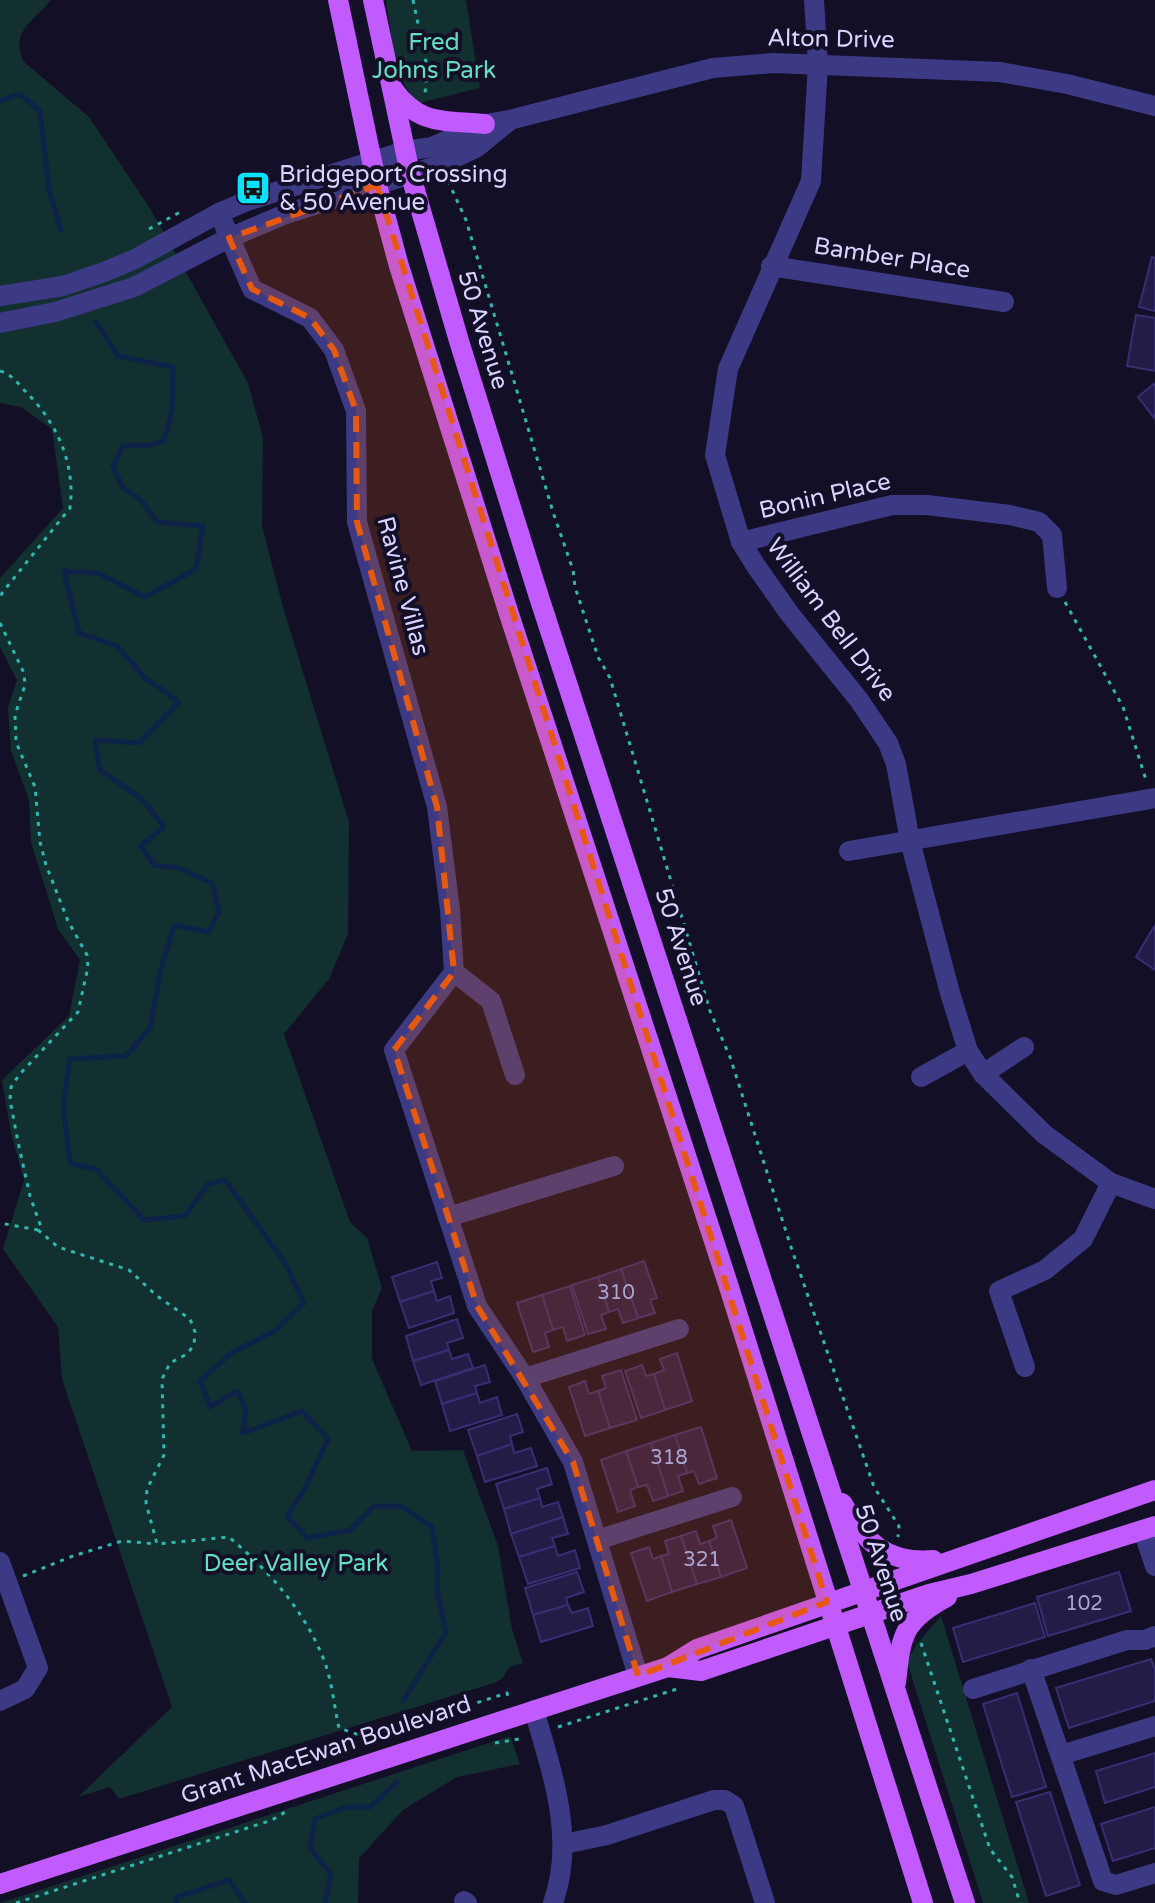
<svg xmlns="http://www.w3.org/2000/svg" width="1155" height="1903" font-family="'Varela Round',sans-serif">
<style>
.green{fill:#12302f}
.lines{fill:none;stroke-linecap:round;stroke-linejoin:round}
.stream{stroke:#0c2248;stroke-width:5}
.building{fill:#241b47;stroke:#3b2d73;stroke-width:2}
.path{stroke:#2fb8b0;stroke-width:3;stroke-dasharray:4 6;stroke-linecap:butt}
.minor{stroke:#3d3a85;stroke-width:20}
.major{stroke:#c25bff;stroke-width:20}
.marked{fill:#e8590c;fill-opacity:0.2;stroke:#e8590c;stroke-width:6;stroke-dasharray:16 10;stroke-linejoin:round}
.labels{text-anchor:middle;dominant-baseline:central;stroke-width:8;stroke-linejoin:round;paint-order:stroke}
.number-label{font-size:20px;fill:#aca6d1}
.street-label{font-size:24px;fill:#d9d4ff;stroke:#130f26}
.park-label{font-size:24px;fill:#5fe0c0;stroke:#130f26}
.poi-label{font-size:24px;fill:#d9d4ff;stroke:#130f26;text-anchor:start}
</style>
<rect width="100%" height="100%" fill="#130f26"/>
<g class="green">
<path d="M0,0H51C33,21 9,33 24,62L89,117L151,210L248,383L263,438L262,526L283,607L349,822L348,934L329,979L284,1034L350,1222L367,1238L382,1288L372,1311V1359L412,1451L463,1450L498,1546L512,1629L523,1663L509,1667L503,1678L494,1683L119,1799L110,1787L78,1797L172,1707L62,1379L58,1327L3,1249L24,1180L11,1133L2,1080L69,1016L80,960L58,929L31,842L29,800L11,751L8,707L17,680L0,647V578L63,508L52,429L21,407L0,403Z"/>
<polygon points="386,0 466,0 480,88 416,104 396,70"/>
<polygon points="941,1616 1029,1903 983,1903 907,1662 916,1645"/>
<polygon points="510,1736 520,1764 457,1777 403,1810 359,1858 358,1903 0,1903"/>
</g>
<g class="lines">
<g class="stream">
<polyline points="0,101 20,94 40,111 49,190 61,230"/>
<polyline points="96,322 118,356 173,367 172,410 164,441 150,445 123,446 113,466 122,487 141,500 157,522 203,526 196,569 145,597 98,573 64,571 79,633 117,646 145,678 179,702 139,743 95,740 100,770 142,799 164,827 141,846 154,865 179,868 212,883 219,911 209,932 174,925 160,973 150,1028 126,1056 70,1059 63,1106 70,1163 97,1170 144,1220 185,1216 208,1184 225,1180 285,1263 304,1303 276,1330 230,1354 200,1381 210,1407 237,1391 246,1409 243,1433 302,1411 328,1439 304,1490 287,1516 307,1538 350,1530 374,1506 401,1506 432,1527 438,1568 437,1592 446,1632 403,1701"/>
<polyline points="175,1903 177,1897 229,1880 245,1903"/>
<polyline points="325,1903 331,1874 310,1848 315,1819 346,1807 370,1807 397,1782"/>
</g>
</g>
<g class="building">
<polygon points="1152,257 1155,258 1155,311 1139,307"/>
<polygon points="1136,315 1155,318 1155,371 1127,366"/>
<polygon points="1155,383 1155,419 1138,397"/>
<polygon points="1155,925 1155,970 1136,957"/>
<polygon points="644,1261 657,1298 650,1300 655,1313 638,1318 621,1269"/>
<polygon points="437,1262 442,1278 431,1281 434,1291 400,1302 392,1277"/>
<polygon points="621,1269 638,1318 623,1323 618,1309 609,1312 598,1277"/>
<polygon points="598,1277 609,1312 601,1315 606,1329 588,1334 572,1285"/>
<polygon points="570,1286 585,1335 567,1341 563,1327 553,1330 542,1295"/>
<polygon points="434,1291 437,1301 450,1296 454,1313 409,1328 400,1302"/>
<polygon points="542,1295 553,1330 545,1333 549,1347 533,1352 517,1303"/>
<polygon points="457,1319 463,1338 447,1343 449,1350 413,1361 406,1336"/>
<polygon points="449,1350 452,1359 468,1354 473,1368 421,1385 413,1361"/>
<polygon points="677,1353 692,1401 665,1410 654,1374 664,1370 660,1359"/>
<polygon points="485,1365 490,1382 475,1386 477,1393 442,1404 435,1381"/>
<polygon points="642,1365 646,1376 654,1374 665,1410 641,1418 625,1371"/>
<polygon points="621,1370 637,1420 610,1428 598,1391 606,1388 602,1376"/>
<polygon points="585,1381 589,1394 598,1391 610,1428 585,1436 569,1387"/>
<polygon points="477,1393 480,1403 497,1397 502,1415 450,1431 442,1404"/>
<polygon points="517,1414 523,1432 510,1436 512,1444 477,1456 468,1430"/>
<polygon points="701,1427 717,1478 699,1484 694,1471 687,1473 675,1435"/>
<polygon points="675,1435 687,1473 678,1476 683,1491 668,1496 651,1443"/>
<polygon points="651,1443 668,1496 653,1501 647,1485 638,1487 626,1451"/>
<polygon points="512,1444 514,1453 531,1448 537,1466 485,1482 477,1456"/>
<polygon points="626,1451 638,1487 630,1490 635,1506 618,1512 601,1460"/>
<polygon points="547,1468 552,1484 537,1489 540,1498 504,1509 496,1484"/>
<polygon points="540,1498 542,1507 558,1502 563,1517 511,1534 504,1509"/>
<polygon points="563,1517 568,1534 552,1538 555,1546 519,1557 511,1534"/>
<polygon points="731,1520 747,1568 721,1577 709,1541 717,1538 713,1526"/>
<polygon points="696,1531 700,1544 709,1541 721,1577 697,1584 681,1536"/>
<polygon points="681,1536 697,1584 672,1592 661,1556 669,1554 665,1541"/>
<polygon points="555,1546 558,1556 575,1550 580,1568 528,1584 519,1557"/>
<polygon points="649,1547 653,1559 661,1556 672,1592 647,1601 631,1553"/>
<polygon points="577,1572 584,1592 566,1598 568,1605 533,1615 525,1588"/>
<polygon points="1119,1572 1131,1611 1048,1636 1037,1597"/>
<polygon points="1035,1603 1045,1637 963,1662 953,1628"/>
<polygon points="568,1605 572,1613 588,1608 593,1626 541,1642 533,1615"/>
<polygon points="1151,1659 1155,1670 1155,1701 1069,1728 1056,1688"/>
<polygon points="1017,1693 1046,1787 1012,1797 983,1704"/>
<polygon points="1155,1753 1155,1787 1105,1803 1096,1771"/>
<polygon points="1050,1792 1080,1885 1046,1896 1016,1802"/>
<polygon points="1155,1807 1155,1848 1113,1861 1101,1824"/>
</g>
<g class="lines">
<g class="path">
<polyline points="413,0 427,67 425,94"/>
<polyline points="448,181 466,220 553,512 573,570 575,587 598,657 610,678 710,1011 730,1057 790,1244 874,1487 899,1526 898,1537"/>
<polyline points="149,229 184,210"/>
<path d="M0,371C11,374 17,382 24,390C56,421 76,463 70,508L2,593L0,600"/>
<polyline points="1065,602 1123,707 1147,783"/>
<polyline points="0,623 24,673 25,685 15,715 16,742 35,787 40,842 46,865 68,921 87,955 88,967 78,1012 19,1075 11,1087 10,1100 18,1142 30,1196 41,1227 38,1230 0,1223"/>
<path d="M38,1230L58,1247L129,1270L157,1296L190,1319L195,1332L194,1345L187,1354L170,1363L162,1379L164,1455L147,1489L146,1503L157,1544L229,1537C270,1572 304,1610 324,1660C332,1681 334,1706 339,1728L368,1738L507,1693L508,1698"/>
<polyline points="23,1576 73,1556 122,1541 157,1544"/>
<polyline points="921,1643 990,1849 1012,1877 1020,1903"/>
<polyline points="558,1727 680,1688"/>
<polyline points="495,1743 519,1739"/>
<polyline points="16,1903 272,1820 287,1811"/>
</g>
<g class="minor">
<polyline points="814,0 818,64 811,181 728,369 715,455 741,542 756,566 789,613 859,700 888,743 896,764 910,841 950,993 968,1051 983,1074 1044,1134 1111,1183 1155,1199"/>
<polyline points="219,213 252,289 310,318 334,350 356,411 357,522 437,807 450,910 454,972 394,1050 477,1306 525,1378 573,1462 638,1676"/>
<polyline points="771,266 1004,302"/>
<polyline points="0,296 63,286 104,272 135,259 219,213 247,201 405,151 432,147 485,124 509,120 713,68 773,63 1000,72 1067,84 1155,106"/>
<polyline points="0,323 55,312 134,287 229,238 283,215 439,165 476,148 509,121"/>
<polyline points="741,542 892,505 927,505 1010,515 1039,522 1052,535 1057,588"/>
<polyline points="849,851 1155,798"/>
<polyline points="454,972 491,1001 515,1075"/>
<polyline points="983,1074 1024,1047"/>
<polyline points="921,1077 968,1051"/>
<polyline points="448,1217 614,1166"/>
<polyline points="1025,1367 999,1291 1045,1270 1083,1239 1111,1183"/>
<polyline points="525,1378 679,1329"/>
<polyline points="1143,1530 1155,1566"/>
<polyline points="597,1540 732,1497"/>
<polyline points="0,1562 38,1668 25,1689 0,1701"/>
<polyline points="1031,1669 1103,1881 1116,1885 1155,1873"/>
<polyline points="973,1689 1127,1640 1145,1640 1155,1636"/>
<path d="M534,1710C552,1773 576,1838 553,1903"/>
<polyline points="1061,1755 1155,1726"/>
<polyline points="564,1844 607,1835 714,1800 725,1800 734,1806 765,1903"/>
<polyline points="464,1901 467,1903"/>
</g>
<g class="major">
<polyline points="338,0 377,185 399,266 509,614 728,1284 923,1903"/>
<polyline points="373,0 410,173 459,341 539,597 965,1903"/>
<path d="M393,89C419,126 444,120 485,124"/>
<path d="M842,1503C865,1541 885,1564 933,1560"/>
<polyline points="668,1667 701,1671 929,1594 971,1584 1155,1526"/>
<path d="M896,1683C901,1636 902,1621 947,1597"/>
<polyline points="0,1884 668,1667 697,1649 1155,1490"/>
</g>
</g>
<path class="marked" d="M377,185L827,1602L638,1676L573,1462L477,1306L394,1050L454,972L437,807L357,522L356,411L334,350L310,318L252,289L229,238Z"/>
<defs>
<g id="bus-square" transform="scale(1.8)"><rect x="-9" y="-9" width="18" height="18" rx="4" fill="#00e5ff" stroke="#130f26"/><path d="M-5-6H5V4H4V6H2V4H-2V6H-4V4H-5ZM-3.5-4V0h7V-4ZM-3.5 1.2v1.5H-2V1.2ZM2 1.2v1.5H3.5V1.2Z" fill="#111"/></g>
</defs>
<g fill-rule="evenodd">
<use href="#bus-square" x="253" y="188"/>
</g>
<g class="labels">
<g class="number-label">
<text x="616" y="1293">310</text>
<text x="669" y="1458">318</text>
<text x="702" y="1560">321</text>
<text x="1084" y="1604">102</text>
</g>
<g class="street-label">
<text transform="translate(831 39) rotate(1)">Alton Drive</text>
<text transform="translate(892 258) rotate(9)">Bamber Place</text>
<text transform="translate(483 330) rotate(73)">50 Avenue</text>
<text transform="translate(825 496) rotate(-13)">Bonin Place</text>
<text transform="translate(403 586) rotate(75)">Ravine Villas</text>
<text transform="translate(831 620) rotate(53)">William Bell Drive</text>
<text transform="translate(681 947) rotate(72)">50 Avenue</text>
<text transform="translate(881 1563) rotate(72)">50 Avenue</text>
<text transform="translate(326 1750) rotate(-18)">Grant MacEwan Boulevard</text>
</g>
<g class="park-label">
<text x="434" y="42">Fred<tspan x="434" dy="28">Johns Park</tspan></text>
<text x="296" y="1563">Deer Valley Park</text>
</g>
<g class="poi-label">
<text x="279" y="174">Bridgeport Crossing<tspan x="279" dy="28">&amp; 50 Avenue</tspan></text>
</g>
</g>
</svg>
